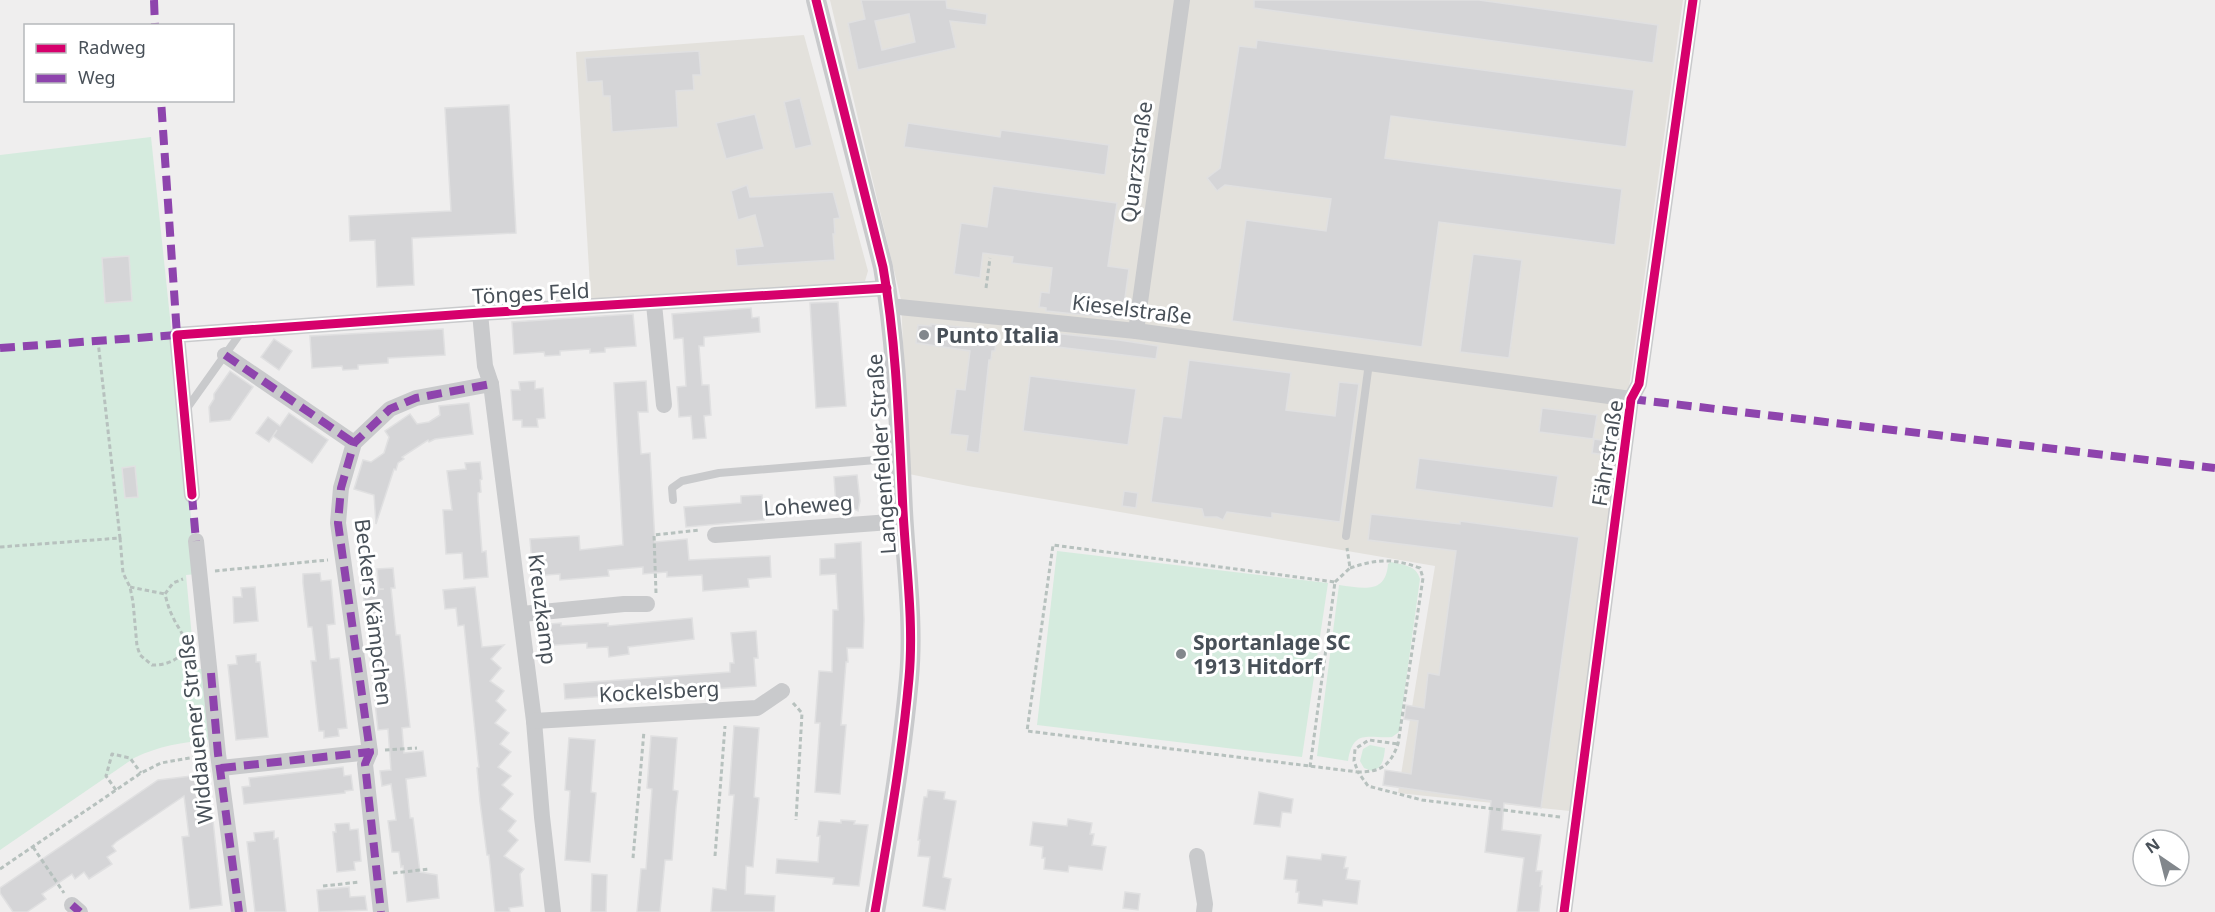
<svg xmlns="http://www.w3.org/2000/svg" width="2215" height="912" font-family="'Noto Sans',sans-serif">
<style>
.commercial{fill:#e3e1dc}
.green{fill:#d5ebde}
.building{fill:#d5d5d7;stroke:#e0e0e1;stroke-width:1.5;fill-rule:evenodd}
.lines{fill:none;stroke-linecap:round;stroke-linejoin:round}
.path{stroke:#b7c1be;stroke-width:3;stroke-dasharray:4.5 3;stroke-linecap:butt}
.service{stroke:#c9cacc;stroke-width:8}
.minor{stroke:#c9cacc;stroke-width:16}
.tertiary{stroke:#c9cacc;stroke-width:20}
.quiet{stroke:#8e44ad;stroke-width:8;stroke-dasharray:15 8;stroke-linecap:butt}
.cycleway-casing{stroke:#fff;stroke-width:13}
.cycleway{stroke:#d6006c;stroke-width:9}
.poi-dot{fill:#82878c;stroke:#fff;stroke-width:2}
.labels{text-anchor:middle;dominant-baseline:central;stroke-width:6;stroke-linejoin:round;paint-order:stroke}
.street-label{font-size:21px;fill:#485058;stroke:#fff}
.poi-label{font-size:21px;font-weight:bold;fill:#485058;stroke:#fff;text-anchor:start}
</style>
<rect width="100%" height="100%" fill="#efeeee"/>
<g class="commercial">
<polygon points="830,0 1683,0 1570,811 1398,793 1435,566 968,486 909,474 901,300"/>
<polygon points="804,35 868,271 865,281 591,303 576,52"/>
</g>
<g class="green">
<path d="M151,137L197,574L186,575L195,669H202L210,740C182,742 159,746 134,758L0,850V155Z"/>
<polygon points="1057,551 1328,583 1302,757 1037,725"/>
<path d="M1391,562C1404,565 1416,565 1420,579L1399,732L1392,737C1369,739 1353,728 1348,761L1317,756L1339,585C1362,588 1386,595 1388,564Z"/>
<path d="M1370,745L1385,748C1384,758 1383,768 1372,771L1364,768L1360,761L1363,749Z"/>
</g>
<g class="building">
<path d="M861,0H946L947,8L987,14L986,25L950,21L956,48L858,70L848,23L865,19ZM909,14L915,42L882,50L875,21Z"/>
<polygon points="1254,0 1479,0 1658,25 1653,63 1254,8"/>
<polygon points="1257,40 1634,90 1626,147 1391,116 1385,158 1622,189 1615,245 1439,222 1422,347 1232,321 1246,220 1326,231 1331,199 1225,185 1217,191 1207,178 1220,168 1239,46 1256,48"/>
<polygon points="699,51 701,75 693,75 694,90 676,91 678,127 612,132 610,96 603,96 602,81 587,82 585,58"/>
<polygon points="800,98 812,145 795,149 784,102"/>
<polygon points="509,105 516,233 412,238 414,285 377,287 375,240 350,241 349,216 451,211 445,108"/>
<polygon points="755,114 764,149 726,159 716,123"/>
<polygon points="908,123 1000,137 1001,130 1109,145 1105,175 904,147"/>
<polygon points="747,185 750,197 833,192 840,218 834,219 835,234 833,234 835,260 737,266 735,249 763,246 755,215 738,220 731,191"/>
<polygon points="993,186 1117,203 1108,266 1129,269 1122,319 1046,311 1046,308 1039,307 1041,292 1049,293 1052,268 1012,263 1013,257 983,253 980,278 954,274 961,223 987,227"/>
<polygon points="1473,254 1522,260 1509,358 1460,352"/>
<polygon points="129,256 132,301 105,303 102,258"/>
<polygon points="838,302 846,406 816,408 810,303"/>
<polygon points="751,308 752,318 759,317 760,332 704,337 704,346 699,346 702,385 709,385 711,415 704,416 706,438 693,439 691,416 679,417 677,387 686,386 683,338 674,339 672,314"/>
<polygon points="633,314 636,346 605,348 605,352 590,353 590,349 560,351 560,355 545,356 544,352 514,354 512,322"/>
<polygon points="931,324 997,331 995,351 992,351 991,360 989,360 979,453 966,451 968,436 950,434 956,389 965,390 970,351 916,343 918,325 931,326"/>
<polygon points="443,329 445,355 388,358 388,363 358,365 358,369 343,370 342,366 312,368 310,336"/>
<polygon points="1043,332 1119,340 1158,346 1156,359 1041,345"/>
<polygon points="274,339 292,351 279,370 261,357"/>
<polygon points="1189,360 1291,373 1286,410 1335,416 1339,382 1359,384 1340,522 1272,513 1272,518 1227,512 1223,520 1217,517 1204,517 1202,509 1151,502 1163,416 1181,418"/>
<polygon points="230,371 253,387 230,420 210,422 209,407 214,399 214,394"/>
<polygon points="1030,376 1136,389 1128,445 1023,431"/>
<polygon points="535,381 535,389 543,388 545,418 537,419 538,427 522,427 522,420 513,420 511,390 520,390 519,382"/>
<polygon points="646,381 648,412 638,412 641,454 650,453 655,542 687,539 689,560 770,556 771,577 748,579 749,587 703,591 702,575 667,577 667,572 643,574 643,567 608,570 609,576 560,580 560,574 533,576 530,539 579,536 580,550 623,545 614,383"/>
<polygon points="469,403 473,434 435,439 429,442 428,440 402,457 404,459 398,463 396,470 394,469 376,524 374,495 354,489 363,460 371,462 384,453 389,437 385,431 410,414 417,424 429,422 440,415 439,406"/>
<polygon points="1542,408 1597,415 1593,439 1539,432"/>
<polygon points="289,413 328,440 312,463 273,436 277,430 269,442 256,433 268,417 280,426"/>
<polygon points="1594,439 1608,441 1606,455 1592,453"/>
<polygon points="1419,458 1558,476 1553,508 1415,489"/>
<polygon points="480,462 482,479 480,480 481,492 478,493 478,500 482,552 486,551 488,577 464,579 462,553 446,554 443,510 452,510 447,471 466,469 465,463"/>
<polygon points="135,466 138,497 125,498 122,468"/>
<polygon points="857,475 860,501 858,511 846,505 836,506 834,477"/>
<polygon points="1124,491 1138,493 1136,508 1122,506"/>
<polygon points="762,495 764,520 686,527 684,507 741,503 741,496"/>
<polygon points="1371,514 1460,524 1460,521 1579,537 1541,808 1504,803 1502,830 1541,835 1536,871 1542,871 1540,886 1542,886 1539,912 1517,912 1524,858 1485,852 1491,801 1383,785 1385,770 1411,774 1418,721 1404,719 1406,705 1424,708 1428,673 1439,675 1456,551 1368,540"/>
<polygon points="861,542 864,620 863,648 847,648 848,662 846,662 841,725 846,725 840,794 815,792 820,723 815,723 819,671 832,672 833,610 838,610 836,574 820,575 820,559 835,558 835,544"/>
<polygon points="393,568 395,588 391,588 396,635 400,635 410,727 402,728 404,753 423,751 426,776 406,779 410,818 413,818 420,872 437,875 439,898 407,902 403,866 401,867 399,852 392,852 388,821 396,820 391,784 382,786 380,771 391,770 388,729 378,730 363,591 384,589 379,589 377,569"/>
<polygon points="320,573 321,581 331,580 335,624 327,625 330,659 339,658 347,728 338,729 339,736 324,738 324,731 319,731 311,661 316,661 312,627 308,627 303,583 303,574"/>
<polygon points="255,587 258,621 234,623 233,597 242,597 241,588"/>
<polygon points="475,587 482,647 504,645 491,659 501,668 490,681 504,691 496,701 506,710 495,723 509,733 500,744 511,752 498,767 511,776 502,785 513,794 500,809 516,821 508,831 518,840 504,856 524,869 520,874 523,906 509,908 510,912 495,912 489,855 487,855 480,802 477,768 479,767 478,760 464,625 458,626 456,608 445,609 443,590"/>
<polygon points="692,618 694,639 628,647 629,654 609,657 608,647 587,648 587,643 540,646 539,625 561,623 561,626 608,623 608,626"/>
<polygon points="756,631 758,658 754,658 756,686 565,699 564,684 730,672 730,663 734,663 731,633"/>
<polygon points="256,654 256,662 260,662 268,737 236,740 228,665 237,664 236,656"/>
<polygon points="734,726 759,728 754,797 759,798 753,867 746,866 745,894 775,896 774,912 711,912 713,888 726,890 734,795 729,795"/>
<polygon points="651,736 677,738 673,790 678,791 676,808 672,860 665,860 660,912 637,912 641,869 646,869 652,789 647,788"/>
<polygon points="569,738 595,740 591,792 596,793 590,862 565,860 570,791 565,790"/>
<polygon points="343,767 344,776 351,775 353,790 345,791 345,793 244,804 242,787 250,786 249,778"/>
<polygon points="208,774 222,905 190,909 182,837 189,836 184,796 116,842 112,846 116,851 107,857 112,864 89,879 84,872 75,879 72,874 42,894 46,899 27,912 13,912 0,893 0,888 158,780"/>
<polygon points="928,790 945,792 944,799 956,801 943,877 951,879 945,910 923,906 930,857 918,856 920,840 918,840 924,797 927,797"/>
<polygon points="1259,792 1293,799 1291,813 1282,812 1280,827 1254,824"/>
<polygon points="1068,819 1092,823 1090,834 1094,834 1092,845 1106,847 1102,870 1069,866 1068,872 1044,869 1045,858 1042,858 1043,847 1030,845 1033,822 1067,826"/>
<polygon points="841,820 855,821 854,824 868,825 859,886 833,884 834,878 776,873 777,859 818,862 820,836 817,836 819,821 841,823"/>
<polygon points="349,823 350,830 358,829 361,861 354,862 355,870 337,872 333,832 336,832 335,824"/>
<polygon points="274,831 274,839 278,838 286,912 255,912 247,842 255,841 254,833"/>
<polygon points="1322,854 1346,857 1344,868 1348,868 1346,879 1360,881 1357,904 1323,900 1322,906 1298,903 1299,892 1296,892 1297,880 1284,879 1287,856 1321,860"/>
<polygon points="592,874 607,875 606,912 591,912"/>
<polygon points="349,887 350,897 365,896 367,910 319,912 317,890"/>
<polygon points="1125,892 1140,894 1138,910 1123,908"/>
</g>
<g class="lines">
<g class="path">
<polyline points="986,288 990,258"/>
<path d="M120,538L123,573L130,587L133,602L137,646L140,655L152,665C167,666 189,657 184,639C182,631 176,625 173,617C169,610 167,602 165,594L173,583L183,579"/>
<polyline points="0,547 120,538 98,341"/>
<path d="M1350,568C1377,559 1392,558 1420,568L1423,578L1398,744C1390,766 1381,772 1358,772L1354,761L1355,749L1369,740L1398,744"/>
<polyline points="215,571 328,560"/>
<polyline points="1335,582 1350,568 1347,548"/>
<polyline points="130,587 165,594"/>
<polyline points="656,593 654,535 700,530"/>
<polyline points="793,703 802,713 796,820"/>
<polyline points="385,750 417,748"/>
<polyline points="1310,767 1335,582 1053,545 1027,731 1358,772 1368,786 1422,800 1560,817"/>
<polyline points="116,790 106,776 112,754 130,758 141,773"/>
<polyline points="33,847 64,893"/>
<polyline points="715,856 725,726"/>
<polyline points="633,858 644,731"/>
<polyline points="0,869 141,773 161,763 201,756"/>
<polyline points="393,873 430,869"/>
<polyline points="323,886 360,882"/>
</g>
<g class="service">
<polyline points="185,411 242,331"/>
<polyline points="673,500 672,488 682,481 719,473 900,458"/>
<polyline points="1346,536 1369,363"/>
</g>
<g class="minor">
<polyline points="654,304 664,405"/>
<polyline points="889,306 1136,331 1631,399"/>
<polyline points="480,313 485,366 491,384 534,721 542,817 553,912"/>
<polyline points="1136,331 1182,0"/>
<polyline points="225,355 354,443"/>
<polyline points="192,495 177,335 480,313 887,288"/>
<polyline points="715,535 904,521"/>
<polyline points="196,541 218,754 239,912"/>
<polyline points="522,614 624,604 647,604"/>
<polyline points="534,721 757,708 782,691"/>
<polyline points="370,752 365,764 381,912"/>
<polyline points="221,768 370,752 338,523 341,488 354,443 390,409 416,398 491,384"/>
<polyline points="1197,856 1205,904 1204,912"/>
<polyline points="72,905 80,912"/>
<polyline points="1564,912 1631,399 1639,384 1693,0"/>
</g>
<path class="tertiary" d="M816,0L883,267C897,347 899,430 903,511C906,566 914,623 909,678C902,757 888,835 875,912"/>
<g class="quiet">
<polyline points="154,0 155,26"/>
<polyline points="0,348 177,335 161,100"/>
<polyline points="225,355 354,443"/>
<polyline points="1631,399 2215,468"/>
<polyline points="192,495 196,541"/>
<polyline points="211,673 218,754 239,912"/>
<polyline points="370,752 365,764 381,912"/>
<polyline points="221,768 370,752 338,523 341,488 354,443 390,409 416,398 491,384"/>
<polyline points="72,905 80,912"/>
</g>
<g class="cycleway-casing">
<g id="cycleway">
<path d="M816,0L883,267C897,347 899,430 903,511C906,566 914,623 909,678C902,757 888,835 875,912"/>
<polyline points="192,495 177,335 480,313 887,288"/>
<polyline points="1564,912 1631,399 1639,384 1693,0"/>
</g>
</g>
<use href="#cycleway" class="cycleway"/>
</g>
<g class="poi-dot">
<circle cx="924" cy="335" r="6"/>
<circle cx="1181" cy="654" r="6"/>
</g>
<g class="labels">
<g class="street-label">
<text transform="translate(1136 162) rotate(-82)">Quarzstraße</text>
<text transform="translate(531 293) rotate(-3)">Tönges Feld</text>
<text transform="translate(1132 309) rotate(7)">Kieselstraße</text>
<text transform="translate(1607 453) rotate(-81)">Fährstraße</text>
<text transform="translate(881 454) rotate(-94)">Langenfelder Straße</text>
<text transform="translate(808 505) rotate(-4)">Loheweg</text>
<text transform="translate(543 609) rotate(83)">Kreuzkamp</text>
<text transform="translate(374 612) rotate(83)">Beckers Kämpchen</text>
<text transform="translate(659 691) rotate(-3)">Kockelsberg</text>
<text transform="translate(195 729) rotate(-96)">Widdauener Straße</text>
</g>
<g class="poi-label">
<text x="936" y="335">Punto Italia</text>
<text x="1193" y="642">Sportanlage SC<tspan x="1193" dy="24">1913 Hitdorf</tspan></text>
</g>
</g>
<rect x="24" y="24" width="210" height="78" fill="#ffffff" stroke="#b6b9bc" stroke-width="1.5"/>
<rect x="36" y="44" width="30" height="9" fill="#d6006c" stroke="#b6b9bc" stroke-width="1.5"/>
<text x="78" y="54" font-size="18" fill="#485058">Radweg</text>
<rect x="36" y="74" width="30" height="9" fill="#8e44ad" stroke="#b6b9bc" stroke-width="1.5"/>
<text x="78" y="84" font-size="18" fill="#485058">Weg</text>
<g transform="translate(2161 858) rotate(325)"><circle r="28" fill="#ffffff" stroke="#b6b9bc" stroke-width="1.5"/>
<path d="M0-4.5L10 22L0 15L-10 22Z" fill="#82878c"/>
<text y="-9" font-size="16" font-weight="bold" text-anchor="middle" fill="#485058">N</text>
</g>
</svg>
